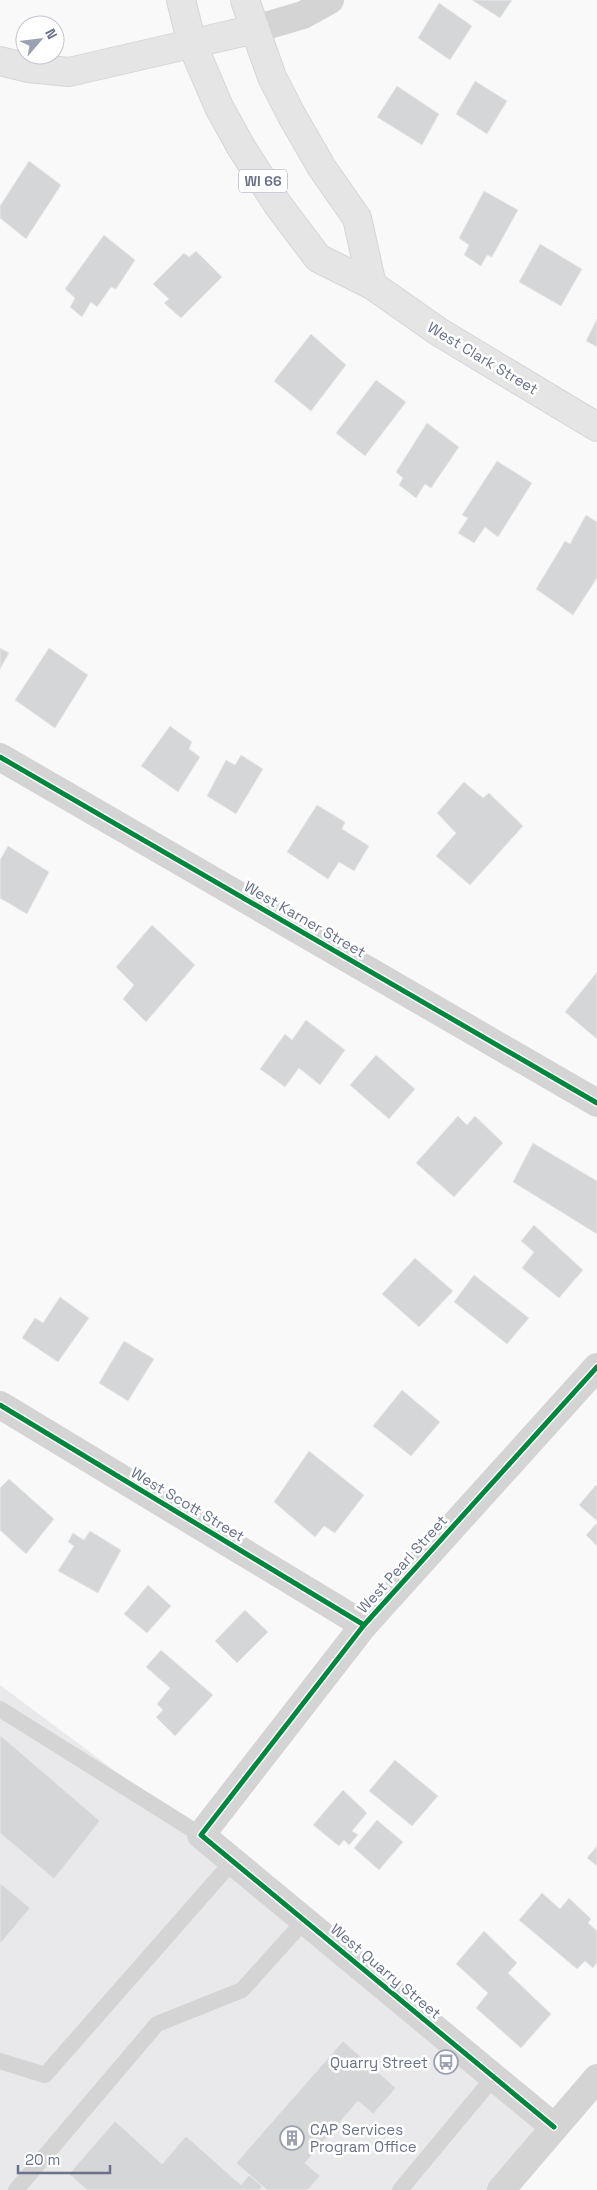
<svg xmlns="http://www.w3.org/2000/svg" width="597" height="2190" font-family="'Space Grotesk',sans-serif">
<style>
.built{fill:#e9e9eb}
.building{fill:#d5d6d7;stroke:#e8e8e8}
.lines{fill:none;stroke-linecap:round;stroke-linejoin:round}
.secondary-casing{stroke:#d5d6d8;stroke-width:30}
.primary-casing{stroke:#d5d6d8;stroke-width:30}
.lane{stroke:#d4d4d5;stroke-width:16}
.street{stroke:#d4d4d5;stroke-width:28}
.secondary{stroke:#e5e5e5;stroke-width:28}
.primary{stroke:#e5e5e5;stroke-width:28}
.cycleway-casing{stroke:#fff;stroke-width:8}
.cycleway{stroke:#00873e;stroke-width:5}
.labels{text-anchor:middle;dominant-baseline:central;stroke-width:5;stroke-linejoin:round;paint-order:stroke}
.shield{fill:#fff;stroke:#969cac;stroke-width:1}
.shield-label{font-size:14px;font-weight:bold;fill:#697289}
.street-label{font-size:15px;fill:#697289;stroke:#fff}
.poi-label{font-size:15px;fill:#697289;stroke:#fff;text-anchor:end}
</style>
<rect width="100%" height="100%" fill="#f9f9f9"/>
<polygon class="built" points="0,1685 201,1835 554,2127 501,2190 0,2190"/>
<g class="building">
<polygon points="472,0 512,0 500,18"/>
<polygon points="439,3 472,26 450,60 418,38"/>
<polygon points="475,81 507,101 487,134 456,114"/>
<polygon points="397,86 439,114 422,145 377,117"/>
<polygon points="29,161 61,185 26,239 0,218 0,206"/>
<polygon points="484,191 518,210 492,257 487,255 481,266 464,255 469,245 459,238"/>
<polygon points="104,235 135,260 116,289 111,287 97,307 91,302 82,317 70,307 75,298 65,289"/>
<polygon points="540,244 582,269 561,306 519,282"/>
<polygon points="196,251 222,277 181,318 164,303 169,299 153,284 184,253 189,257"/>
<polygon points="597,319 597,347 586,341"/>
<polygon points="311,334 346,365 311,411 274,381"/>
<polygon points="376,380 406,402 365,456 336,433"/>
<polygon points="427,423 459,447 431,488 425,484 416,498 399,485 403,478 396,472"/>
<polygon points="497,461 532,483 498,537 485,527 474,543 458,533 468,518 462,515"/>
<polygon points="586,515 597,522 597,578 573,615 536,589 565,541 570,544"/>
<polygon points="0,648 9,653 0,669"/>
<polygon points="49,648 88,675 55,728 15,700"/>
<polygon points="170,726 192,742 189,749 200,757 178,792 141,766"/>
<polygon points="241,755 263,769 236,814 207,796 226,760 235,765"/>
<polygon points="464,782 483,798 489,793 523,826 470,885 436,856 456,833 437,813"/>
<polygon points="317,805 345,822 342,829 369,846 354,871 339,862 328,879 287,852"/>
<polygon points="8,846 49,872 27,914 0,898 0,860"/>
<polygon points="152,925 195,965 146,1022 123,999 134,985 116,967"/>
<polygon points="597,972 597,1039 565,1012"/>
<polygon points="306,1020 345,1050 320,1085 299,1068 285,1087 260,1069 285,1034 292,1040"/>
<polygon points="376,1055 415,1089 389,1119 350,1085"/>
<polygon points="458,1116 467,1125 475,1116 503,1143 454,1197 416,1163"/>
<polygon points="533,1143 597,1181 597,1234 513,1182"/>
<polygon points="534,1225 583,1270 559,1298 522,1268 534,1252 521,1241"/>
<polygon points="415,1258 453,1291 419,1327 382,1294"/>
<polygon points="474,1275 529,1318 507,1344 454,1302"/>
<polygon points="60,1297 89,1318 58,1362 22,1338 35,1318 43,1323"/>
<polygon points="124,1341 154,1359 128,1401 99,1383"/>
<polygon points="402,1390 440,1422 411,1456 373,1426"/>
<polygon points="309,1451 364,1495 335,1533 324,1526 315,1537 274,1502"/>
<polygon points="9,1479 54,1519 26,1554 0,1530 0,1488"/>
<polygon points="596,1485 597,1486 597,1521 579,1505"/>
<polygon points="597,1523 597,1546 586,1535"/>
<polygon points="90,1531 121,1550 98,1593 58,1571 74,1546 68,1542 73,1533 84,1540"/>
<polygon points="148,1585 171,1606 147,1633 124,1614"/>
<polygon points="245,1610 268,1632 237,1663 215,1641"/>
<polygon points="161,1650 213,1695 175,1736 156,1717 163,1710 157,1704 170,1688 146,1667"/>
<polygon points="0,1735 100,1821 54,1879 0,1833"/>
<polygon points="395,1760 438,1796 412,1826 369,1791"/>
<polygon points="343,1790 367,1813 352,1831 358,1835 349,1845 344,1840 339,1846 313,1825"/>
<polygon points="377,1820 403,1842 379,1870 354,1848"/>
<polygon points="597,1846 597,1866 587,1858"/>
<polygon points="0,1883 30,1908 0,1944"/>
<polygon points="542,1893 560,1909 569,1898 591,1919 588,1923 597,1931 597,1963 593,1968 585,1961 577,1969 519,1920"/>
<polygon points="484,1931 517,1963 508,1973 551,2014 521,2048 476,2008 488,1993 456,1964"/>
<polygon points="343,2041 396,2088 373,2114 358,2101 305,2163 320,2176 308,2190 267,2190 236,2163"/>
<polygon points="115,2121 162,2164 186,2136 241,2185 249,2175 262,2186 260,2190 87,2190 69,2174"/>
</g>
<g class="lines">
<g class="secondary-casing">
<g id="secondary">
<polyline points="181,0 192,44"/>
<polyline points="245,0 255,29"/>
</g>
</g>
<g class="primary-casing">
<g id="primary">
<polyline points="192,44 219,107 241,147 278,205 318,258 372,285 439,332 597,427"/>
<polyline points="0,61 28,68 69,72 255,29 272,77 292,116 322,168 357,218 372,285"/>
</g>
</g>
<g class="lane">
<polyline points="0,1709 201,1835"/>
<polyline points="0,2061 45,2075 233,1861"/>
<polyline points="16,2190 157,2024 242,1990 305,1920"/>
<polyline points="400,2190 494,2077"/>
</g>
<g class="street">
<polyline points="255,29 303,15 330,0"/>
<polyline points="0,757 597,1103"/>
<polyline points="0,1405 364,1625"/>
<polyline points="554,2127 201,1835 364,1625 597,1367"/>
<polyline points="501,2190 597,2078"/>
</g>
<use href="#secondary" class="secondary"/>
<use href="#primary" class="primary"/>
<g class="cycleway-casing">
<g id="cycleway">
<polyline points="0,757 597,1103"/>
<polyline points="0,1405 364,1625"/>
<polyline points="554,2127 201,1835 364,1625 597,1367"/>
</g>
</g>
<use href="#cycleway" class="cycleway"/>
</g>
<defs>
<g id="bus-ring" transform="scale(1.25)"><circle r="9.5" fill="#fff" stroke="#9ba1b0" stroke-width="1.5"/><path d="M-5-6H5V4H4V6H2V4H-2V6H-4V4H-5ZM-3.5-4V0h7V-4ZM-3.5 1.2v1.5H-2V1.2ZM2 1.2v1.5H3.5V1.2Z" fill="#9ba1b0"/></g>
<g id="building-ring" transform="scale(1.25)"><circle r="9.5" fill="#fff" stroke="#9ba1b0" stroke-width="1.5"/><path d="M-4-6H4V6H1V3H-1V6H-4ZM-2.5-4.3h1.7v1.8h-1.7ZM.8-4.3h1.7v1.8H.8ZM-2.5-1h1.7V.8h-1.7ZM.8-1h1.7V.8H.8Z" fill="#9ba1b0"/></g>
</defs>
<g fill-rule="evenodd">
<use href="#bus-ring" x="446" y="2062"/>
<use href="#building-ring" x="292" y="2138"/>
</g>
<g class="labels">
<rect class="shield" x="239" y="169.5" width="48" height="23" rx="4"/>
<g class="shield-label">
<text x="263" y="181">WI 66</text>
</g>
<g class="street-label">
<text transform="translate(483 358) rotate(31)">West Clark Street</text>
<text transform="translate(305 919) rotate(30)">West Karner Street</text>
<text transform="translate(188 1504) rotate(31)">West Scott Street</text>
<text transform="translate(402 1564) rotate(-48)">West Pearl Street</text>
<text transform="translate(386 1971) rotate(40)">West Quarry Street</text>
</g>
<g class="poi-label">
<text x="428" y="2062">Quarry Street</text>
<text x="310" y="2129" text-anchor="start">CAP Services<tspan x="310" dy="17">Program Office</tspan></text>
</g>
</g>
<g transform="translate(40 40) rotate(62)"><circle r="24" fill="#ffffff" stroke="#c3c7d0"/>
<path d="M0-4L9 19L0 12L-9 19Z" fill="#9ba1b0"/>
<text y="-8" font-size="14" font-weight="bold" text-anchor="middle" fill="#697289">N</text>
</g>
<path d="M18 2165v8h92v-8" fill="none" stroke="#697289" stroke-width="2.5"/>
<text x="25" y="2165" font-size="15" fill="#697289" stroke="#ffffff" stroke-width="4" paint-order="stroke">20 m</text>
</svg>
